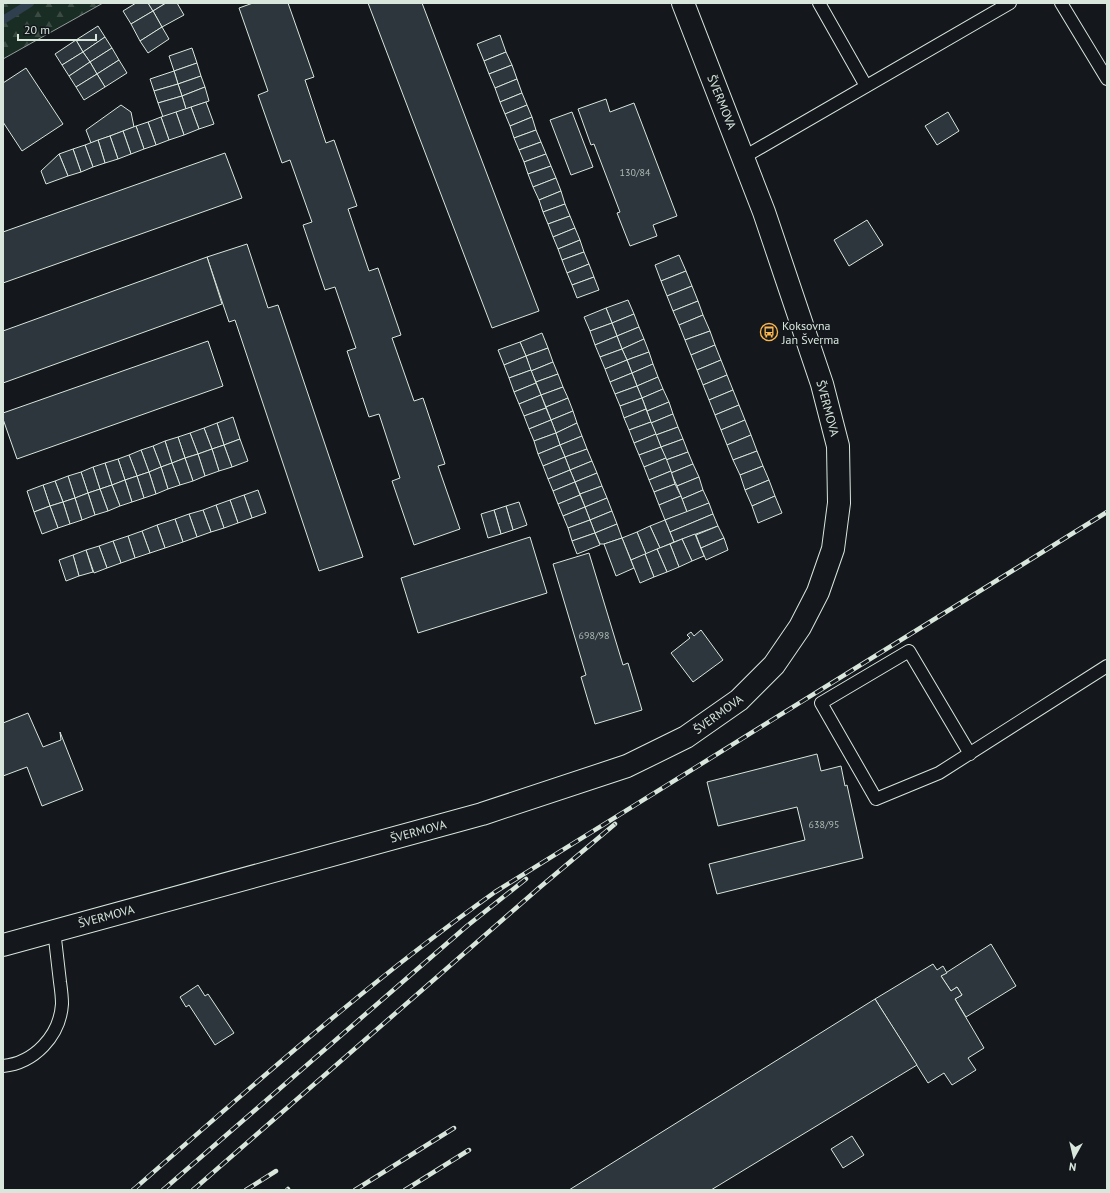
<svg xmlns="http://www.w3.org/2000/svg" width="1110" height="1193" font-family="'PT Sans',sans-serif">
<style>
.forest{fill:url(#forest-firs);stroke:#939e99}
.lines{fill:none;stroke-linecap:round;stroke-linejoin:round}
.stream{stroke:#2f3f4d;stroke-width:8}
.building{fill:#2c363c;stroke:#d8e6dc}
.lane-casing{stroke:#d8e6dc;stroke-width:14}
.secondary-casing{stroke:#d8e6dc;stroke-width:24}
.lane{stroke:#14181c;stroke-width:12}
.secondary{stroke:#14181c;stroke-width:22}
.rail-casing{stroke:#d8e6dc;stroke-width:4.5}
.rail{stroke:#14181c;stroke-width:3;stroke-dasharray:9;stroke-linecap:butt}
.labels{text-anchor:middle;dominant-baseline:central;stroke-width:3;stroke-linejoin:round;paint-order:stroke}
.number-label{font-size:10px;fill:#adbab4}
.street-label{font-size:12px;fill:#d8e6dc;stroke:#14181c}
.poi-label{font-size:12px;fill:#d8e6dc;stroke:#14181c;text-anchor:start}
</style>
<defs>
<pattern id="forest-firs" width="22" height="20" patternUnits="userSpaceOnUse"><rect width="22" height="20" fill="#1a2d24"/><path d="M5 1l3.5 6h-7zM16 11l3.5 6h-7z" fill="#3b4b43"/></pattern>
</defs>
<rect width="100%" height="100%" fill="#14181c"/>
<polygon class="forest" points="3,3 103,3 3,59"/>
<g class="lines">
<polyline class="stream" points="3,20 30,3"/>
</g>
<g class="building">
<polygon points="136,3 148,3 153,11 131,24 123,11"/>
<polygon points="148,3 166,3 153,11"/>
<polygon points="166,3 177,3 184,15 162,27 153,11"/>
<polygon points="253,3 288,3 314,77 305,80 326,143 334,140 357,206 348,209 369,271 378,268 401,335 392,338 414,401 423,398 445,464 438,466 460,529 414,545 392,481 400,478 379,414 369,417 347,351 356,348 335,287 325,290 303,225 312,222 290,160 282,163 258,95 268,91 239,8"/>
<polygon points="368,3 422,3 539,311 492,328"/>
<polygon points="153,11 162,27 140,41 131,24"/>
<polygon points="98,26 105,37 83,52 76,40"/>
<polygon points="162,27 169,39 148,53 140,41"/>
<polygon points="500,35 506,52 484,61 477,44"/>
<polygon points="105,37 112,48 90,62 83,52"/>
<polygon points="76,40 83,52 62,65 55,54"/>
<polygon points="112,48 119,60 97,74 90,62"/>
<polygon points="192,48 197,63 174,71 169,56"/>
<polygon points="83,52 90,62 69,76 62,65"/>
<polygon points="506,52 512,65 489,74 484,61"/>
<polygon points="119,60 127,73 105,87 97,74"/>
<polygon points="90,62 97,74 76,87 69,76"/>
<polygon points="197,63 201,76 178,84 174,71"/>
<polygon points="512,65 517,79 495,88 489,74"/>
<polygon points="26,68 63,124 22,151 3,122 3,83"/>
<polygon points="174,71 178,84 154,91 150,79"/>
<polygon points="97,74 105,87 84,100 76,87"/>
<polygon points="201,76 205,87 182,96 178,84"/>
<polygon points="517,79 522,93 500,102 495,88"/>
<polygon points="178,84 182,96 158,103 154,91"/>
<polygon points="205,87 209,101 186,109 182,96"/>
<polygon points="522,93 527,105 505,114 500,102"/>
<polygon points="182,96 186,109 163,117 158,103"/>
<polygon points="606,99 610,112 634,103 677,216 653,225 657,236 630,246 617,213 620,212 594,144 591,145 578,109"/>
<polygon points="206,102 214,124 199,129 191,107"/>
<polygon points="121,105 131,112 134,127 91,143 86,130"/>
<polygon points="527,105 532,117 510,126 505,114"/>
<polygon points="191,107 199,129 184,135 176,112"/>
<polygon points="176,112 184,135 169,140 161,117"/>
<polygon points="572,112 593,167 571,175 550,120"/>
<polygon points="948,112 959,131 937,145 925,126"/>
<polygon points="161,117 169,140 156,145 148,122"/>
<polygon points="532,117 536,130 514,138 510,126"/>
<polygon points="148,122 156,145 144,149 136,126"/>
<polygon points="136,126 144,149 131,154 123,131"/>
<polygon points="536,130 541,142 519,150 514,138"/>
<polygon points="123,131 131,154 118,159 110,136"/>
<polygon points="110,136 118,159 105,163 98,140"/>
<polygon points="98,140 105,163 93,167 85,145"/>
<polygon points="541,142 546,154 524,162 519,150"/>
<polygon points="85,145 93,167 81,172 73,149"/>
<polygon points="73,149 81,172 68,176 59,154"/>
<polygon points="225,153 242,198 3,283 3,232"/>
<polygon points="59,154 68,176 46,184 41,171"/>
<polygon points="546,154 551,166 528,174 524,162"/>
<polygon points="551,166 556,178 533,187 528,174"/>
<polygon points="556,178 561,191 539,200 533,187"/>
<polygon points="561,191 565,204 543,212 539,200"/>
<polygon points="565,204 570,216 548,224 543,212"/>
<polygon points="570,216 575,228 553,237 548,224"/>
<polygon points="867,220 883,245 849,266 834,240"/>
<polygon points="575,228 580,240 558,249 553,237"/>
<polygon points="580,240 584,252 562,260 558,249"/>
<polygon points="247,244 268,308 278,305 363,557 319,571 235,320 229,322 207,257"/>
<polygon points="584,252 589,264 567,273 562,260"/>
<polygon points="679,255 686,271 661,281 655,265"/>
<polygon points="207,257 222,304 3,383 3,331"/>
<polygon points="589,264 594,277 572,285 567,273"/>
<polygon points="686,271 692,286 667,296 661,281"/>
<polygon points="594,277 599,290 577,298 572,285"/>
<polygon points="692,286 698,301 673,311 667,296"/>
<polygon points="628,300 634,314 612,323 606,308"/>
<polygon points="698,301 703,315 679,325 673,311"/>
<polygon points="606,308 612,323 590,331 584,317"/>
<polygon points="634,314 639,327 617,336 612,323"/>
<polygon points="703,315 710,331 685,340 679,325"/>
<polygon points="612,323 617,336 595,345 590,331"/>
<polygon points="639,327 644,339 622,349 617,336"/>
<polygon points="710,331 715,345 691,355 685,340"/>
<polygon points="542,333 548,348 526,356 520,342"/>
<polygon points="617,336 622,349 600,357 595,345"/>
<polygon points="644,339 649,352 627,360 622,349"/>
<polygon points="208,341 223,386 17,459 3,419 3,413"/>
<polygon points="520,342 526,356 504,365 498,350"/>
<polygon points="715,345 721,360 697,370 691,355"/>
<polygon points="548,348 553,362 531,371 526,356"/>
<polygon points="622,349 627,360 605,369 600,357"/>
<polygon points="649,352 653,364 632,373 627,360"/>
<polygon points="526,356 531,370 509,378 504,365"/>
<polygon points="627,360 632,373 610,382 605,369"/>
<polygon points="721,360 727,375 703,385 697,370"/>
<polygon points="553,362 558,374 536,382 531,371"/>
<polygon points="653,364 658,377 637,386 632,373"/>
<polygon points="531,370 536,383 514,392 509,378"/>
<polygon points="632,373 637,386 615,394 610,382"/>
<polygon points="558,374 563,387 541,395 536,382"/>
<polygon points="727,375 733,390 709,400 703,385"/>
<polygon points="658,377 663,389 642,398 637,386"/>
<polygon points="536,383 541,395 519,404 514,392"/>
<polygon points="637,386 642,398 620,406 615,394"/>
<polygon points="563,387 568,398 546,407 541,395"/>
<polygon points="663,389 669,402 647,411 642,398"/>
<polygon points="733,390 739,405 715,415 709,400"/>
<polygon points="541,395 546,408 524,416 519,404"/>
<polygon points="568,398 573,411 551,420 546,407"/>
<polygon points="642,398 646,409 624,418 620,406"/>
<polygon points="669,402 673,414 651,423 647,411"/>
<polygon points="739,405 745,420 721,430 715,415"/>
<polygon points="546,408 551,420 529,429 524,416"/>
<polygon points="646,409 651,422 629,430 624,418"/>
<polygon points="573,411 577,423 556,433 551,420"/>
<polygon points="673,414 678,427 656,435 651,423"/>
<polygon points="233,417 240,439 224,445 217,423"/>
<polygon points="551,420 556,433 534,441 529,429"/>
<polygon points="745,420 751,435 727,445 721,430"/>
<polygon points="651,422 656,434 634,443 629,430"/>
<polygon points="217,423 224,445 212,449 204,428"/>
<polygon points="577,423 582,436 560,445 556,433"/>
<polygon points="678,427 683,439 661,447 656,435"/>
<polygon points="204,428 212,449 198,454 190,433"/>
<polygon points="190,433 198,454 185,458 178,437"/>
<polygon points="556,433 560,445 538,454 534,441"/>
<polygon points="656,434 661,447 639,455 634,443"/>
<polygon points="751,435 757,451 733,460 727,445"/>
<polygon points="582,436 587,449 565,457 560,445"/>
<polygon points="178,437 185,458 172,463 165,441"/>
<polygon points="240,439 248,461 232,467 224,445"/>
<polygon points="683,439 688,452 666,460 661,447"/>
<polygon points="165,441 172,463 161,467 153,446"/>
<polygon points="224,445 232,467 219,471 212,449"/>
<polygon points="560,445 565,457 543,466 538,454"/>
<polygon points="153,446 161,467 149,472 141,450"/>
<polygon points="661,447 666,458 644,467 639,455"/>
<polygon points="212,449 219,471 205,476 198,454"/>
<polygon points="587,449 592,461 570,470 565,457"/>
<polygon points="141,450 149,472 137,476 129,455"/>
<polygon points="757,451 763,466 740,475 733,460"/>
<polygon points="688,452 693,464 671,473 666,460"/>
<polygon points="198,454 205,476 193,481 185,458"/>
<polygon points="129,455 137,476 125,480 118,459"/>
<polygon points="565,457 570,470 548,479 543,466"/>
<polygon points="185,458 193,481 180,485 172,463"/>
<polygon points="666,458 671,471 649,480 644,467"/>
<polygon points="118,459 125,480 112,485 105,463"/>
<polygon points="592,461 597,473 575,482 570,470"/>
<polygon points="105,463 112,485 100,489 93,467"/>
<polygon points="172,463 180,485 168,489 161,467"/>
<polygon points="693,464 699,477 677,486 671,473"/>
<polygon points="763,466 769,480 745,490 740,475"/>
<polygon points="93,467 100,489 88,493 81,472"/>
<polygon points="161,467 168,489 156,494 149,472"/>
<polygon points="570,470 575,482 553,491 548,479"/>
<polygon points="671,471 675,484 654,492 649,480"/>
<polygon points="81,472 88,493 75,498 68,476"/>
<polygon points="149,472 156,494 144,498 137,476"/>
<polygon points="597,473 602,486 580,494 575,482"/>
<polygon points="68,476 75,498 63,502 55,481"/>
<polygon points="137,476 144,498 132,502 125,480"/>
<polygon points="699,477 703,490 682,499 677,486"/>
<polygon points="125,480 132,502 120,506 112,485"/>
<polygon points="769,480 775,496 752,506 745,490"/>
<polygon points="55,481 63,502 50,506 43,485"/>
<polygon points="575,482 580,495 558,504 553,491"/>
<polygon points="675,484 681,496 659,505 654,492"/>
<polygon points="43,485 50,506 34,512 27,491"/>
<polygon points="112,485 120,506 108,511 100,489"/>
<polygon points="602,486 607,498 585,507 580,494"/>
<polygon points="100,489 108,511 95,515 88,493"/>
<polygon points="258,490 266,513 252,518 244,495"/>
<polygon points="703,490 709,503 687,512 682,499"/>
<polygon points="88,493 95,515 82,520 75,498"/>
<polygon points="244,495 252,518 238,523 230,500"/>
<polygon points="580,495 585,507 563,516 558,504"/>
<polygon points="681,496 687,512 665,520 659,505"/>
<polygon points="775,496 782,513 758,523 752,506"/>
<polygon points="75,498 82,520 70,524 63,502"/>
<polygon points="607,498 612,511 590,520 585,507"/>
<polygon points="230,500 238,523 224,528 216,505"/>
<polygon points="63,502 70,524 58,528 50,506"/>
<polygon points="519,502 527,525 513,530 506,506"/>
<polygon points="709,503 713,514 670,532 665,520"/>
<polygon points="216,505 224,528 211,532 203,510"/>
<polygon points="50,506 58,528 42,534 34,512"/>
<polygon points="506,506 513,530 501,534 494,510"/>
<polygon points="585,507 590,520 568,528 563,516"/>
<polygon points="203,510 211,532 197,537 189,514"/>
<polygon points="494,510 501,534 488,538 481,514"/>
<polygon points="612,511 617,524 595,533 590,520"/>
<polygon points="189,514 197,537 183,542 175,519"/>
<polygon points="713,514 718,526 674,542 670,532"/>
<polygon points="175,519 183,542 165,548 157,525"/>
<polygon points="590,520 595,533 572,541 568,528"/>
<polygon points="665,520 674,542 660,548 650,526"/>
<polygon points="617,524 622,538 604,544 600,544 595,533"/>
<polygon points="157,525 165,548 150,553 142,531"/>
<polygon points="650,526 660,548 646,554 637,532"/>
<polygon points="718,526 724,538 701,548 696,535"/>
<polygon points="142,531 150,553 135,558 128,536"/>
<polygon points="637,532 646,554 631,560 622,538"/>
<polygon points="595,533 600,545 577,554 572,541"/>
<polygon points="695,534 704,556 692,561 682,539"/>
<polygon points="128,536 135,558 121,563 113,541"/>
<polygon points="530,537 547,593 418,633 401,578"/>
<polygon points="622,538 634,568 616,576 604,544"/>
<polygon points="724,538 728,550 706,560 701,548"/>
<polygon points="682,539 692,561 679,567 670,544"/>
<polygon points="113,541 121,563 107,568 99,546"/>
<polygon points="670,544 679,567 667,572 657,549"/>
<polygon points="99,546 107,568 94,573 86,550"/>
<polygon points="657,549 667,572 654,577 645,554"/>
<polygon points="86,550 93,572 79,576 73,555"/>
<polygon points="589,553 623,665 628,663 642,710 595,724 581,677 586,675 553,564"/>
<polygon points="645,554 654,577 640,583 631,560"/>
<polygon points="73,555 79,576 66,581 59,560"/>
<polygon points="701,630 723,660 693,682 671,653 690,638 687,635 691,632 694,636"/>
<polygon points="28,713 43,747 61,740 60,732 83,790 42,806 27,767 3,776 3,723"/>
<polygon points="817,754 821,771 841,766 845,786 847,785 863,858 717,894 709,864 805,840 797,807 718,826 707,782"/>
<polygon points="991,944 1016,986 966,1017 955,999 962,995 957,987 951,991 941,976"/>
<polygon points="933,964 937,970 943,966 947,973 941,976 951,991 957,987 962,995 955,999 984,1048 968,1058 976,1070 952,1085 944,1073 928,1083 875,999"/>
<polygon points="198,985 205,996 208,994 234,1033 215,1045 189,1005 186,1007 180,997"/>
<polygon points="875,999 917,1065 711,1190 569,1190"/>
<polygon points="852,1136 864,1155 843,1168 831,1149"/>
</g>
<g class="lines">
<g class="lane-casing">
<g id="lane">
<polyline points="819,3 866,86"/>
<polyline points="1061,3 1107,79"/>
<polyline points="744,157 1010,3"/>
<polyline points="970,754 909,651 821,703 876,799 939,773 1107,666"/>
<path d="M3,1066C34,1063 60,1036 62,1004C62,997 61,989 60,982C58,965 56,947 54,930"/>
</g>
</g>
<g class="secondary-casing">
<polyline id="secondary" points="3,945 482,814 627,766 686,737 739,700 774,665 800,627 818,592 833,549 839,503 838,446 822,384 764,212 683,3"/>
</g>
<use href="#lane" class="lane"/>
<use href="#secondary" class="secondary"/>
<g class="rail-casing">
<g id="rail">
<path d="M133,1190C251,1087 367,983 495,892L1107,512"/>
<polyline points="163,1190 467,926 526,879"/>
<polyline points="193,1190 539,888 615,824"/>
<polyline points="246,1190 276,1171"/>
<polyline points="287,1190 288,1189"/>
<polyline points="355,1190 454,1128"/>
<polyline points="405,1190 469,1150"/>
</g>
</g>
<use href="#rail" class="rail"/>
</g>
<defs>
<g id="bus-ring" transform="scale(0.9)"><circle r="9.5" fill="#14181c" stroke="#ffb74d" stroke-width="1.5"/><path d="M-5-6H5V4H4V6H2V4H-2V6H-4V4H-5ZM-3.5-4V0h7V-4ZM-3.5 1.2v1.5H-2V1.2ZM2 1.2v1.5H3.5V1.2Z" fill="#ffb74d"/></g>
</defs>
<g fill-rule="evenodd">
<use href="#bus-ring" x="769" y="332"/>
</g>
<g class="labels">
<g class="number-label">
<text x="635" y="172">130/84</text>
<text x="594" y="635">698/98</text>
<text x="824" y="824">638/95</text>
</g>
<g class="street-label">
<text transform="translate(722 102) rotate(68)">ŠVERMOVA</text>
<text transform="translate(828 408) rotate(75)">ŠVERMOVA</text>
<text transform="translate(718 714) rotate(-36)">ŠVERMOVA</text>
<text transform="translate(418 831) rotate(-15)">ŠVERMOVA</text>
<text transform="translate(106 916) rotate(-15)">ŠVERMOVA</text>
</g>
<g class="poi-label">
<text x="782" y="325">Koksovna<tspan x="782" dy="14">Jan Šverma</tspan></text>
</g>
</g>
<rect width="1110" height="1193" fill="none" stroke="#d8e6dc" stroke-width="8"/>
<g transform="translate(1074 1157) rotate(188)" stroke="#14181c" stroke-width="3" paint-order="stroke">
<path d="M0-3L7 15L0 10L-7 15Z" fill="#d8e6dc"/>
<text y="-6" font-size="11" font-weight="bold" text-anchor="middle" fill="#d8e6dc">N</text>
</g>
<path d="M18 34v6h78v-6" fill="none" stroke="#d8e6dc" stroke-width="2"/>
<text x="24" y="34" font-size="12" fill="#d8e6dc" stroke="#14181c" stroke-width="3" paint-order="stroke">20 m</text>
</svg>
